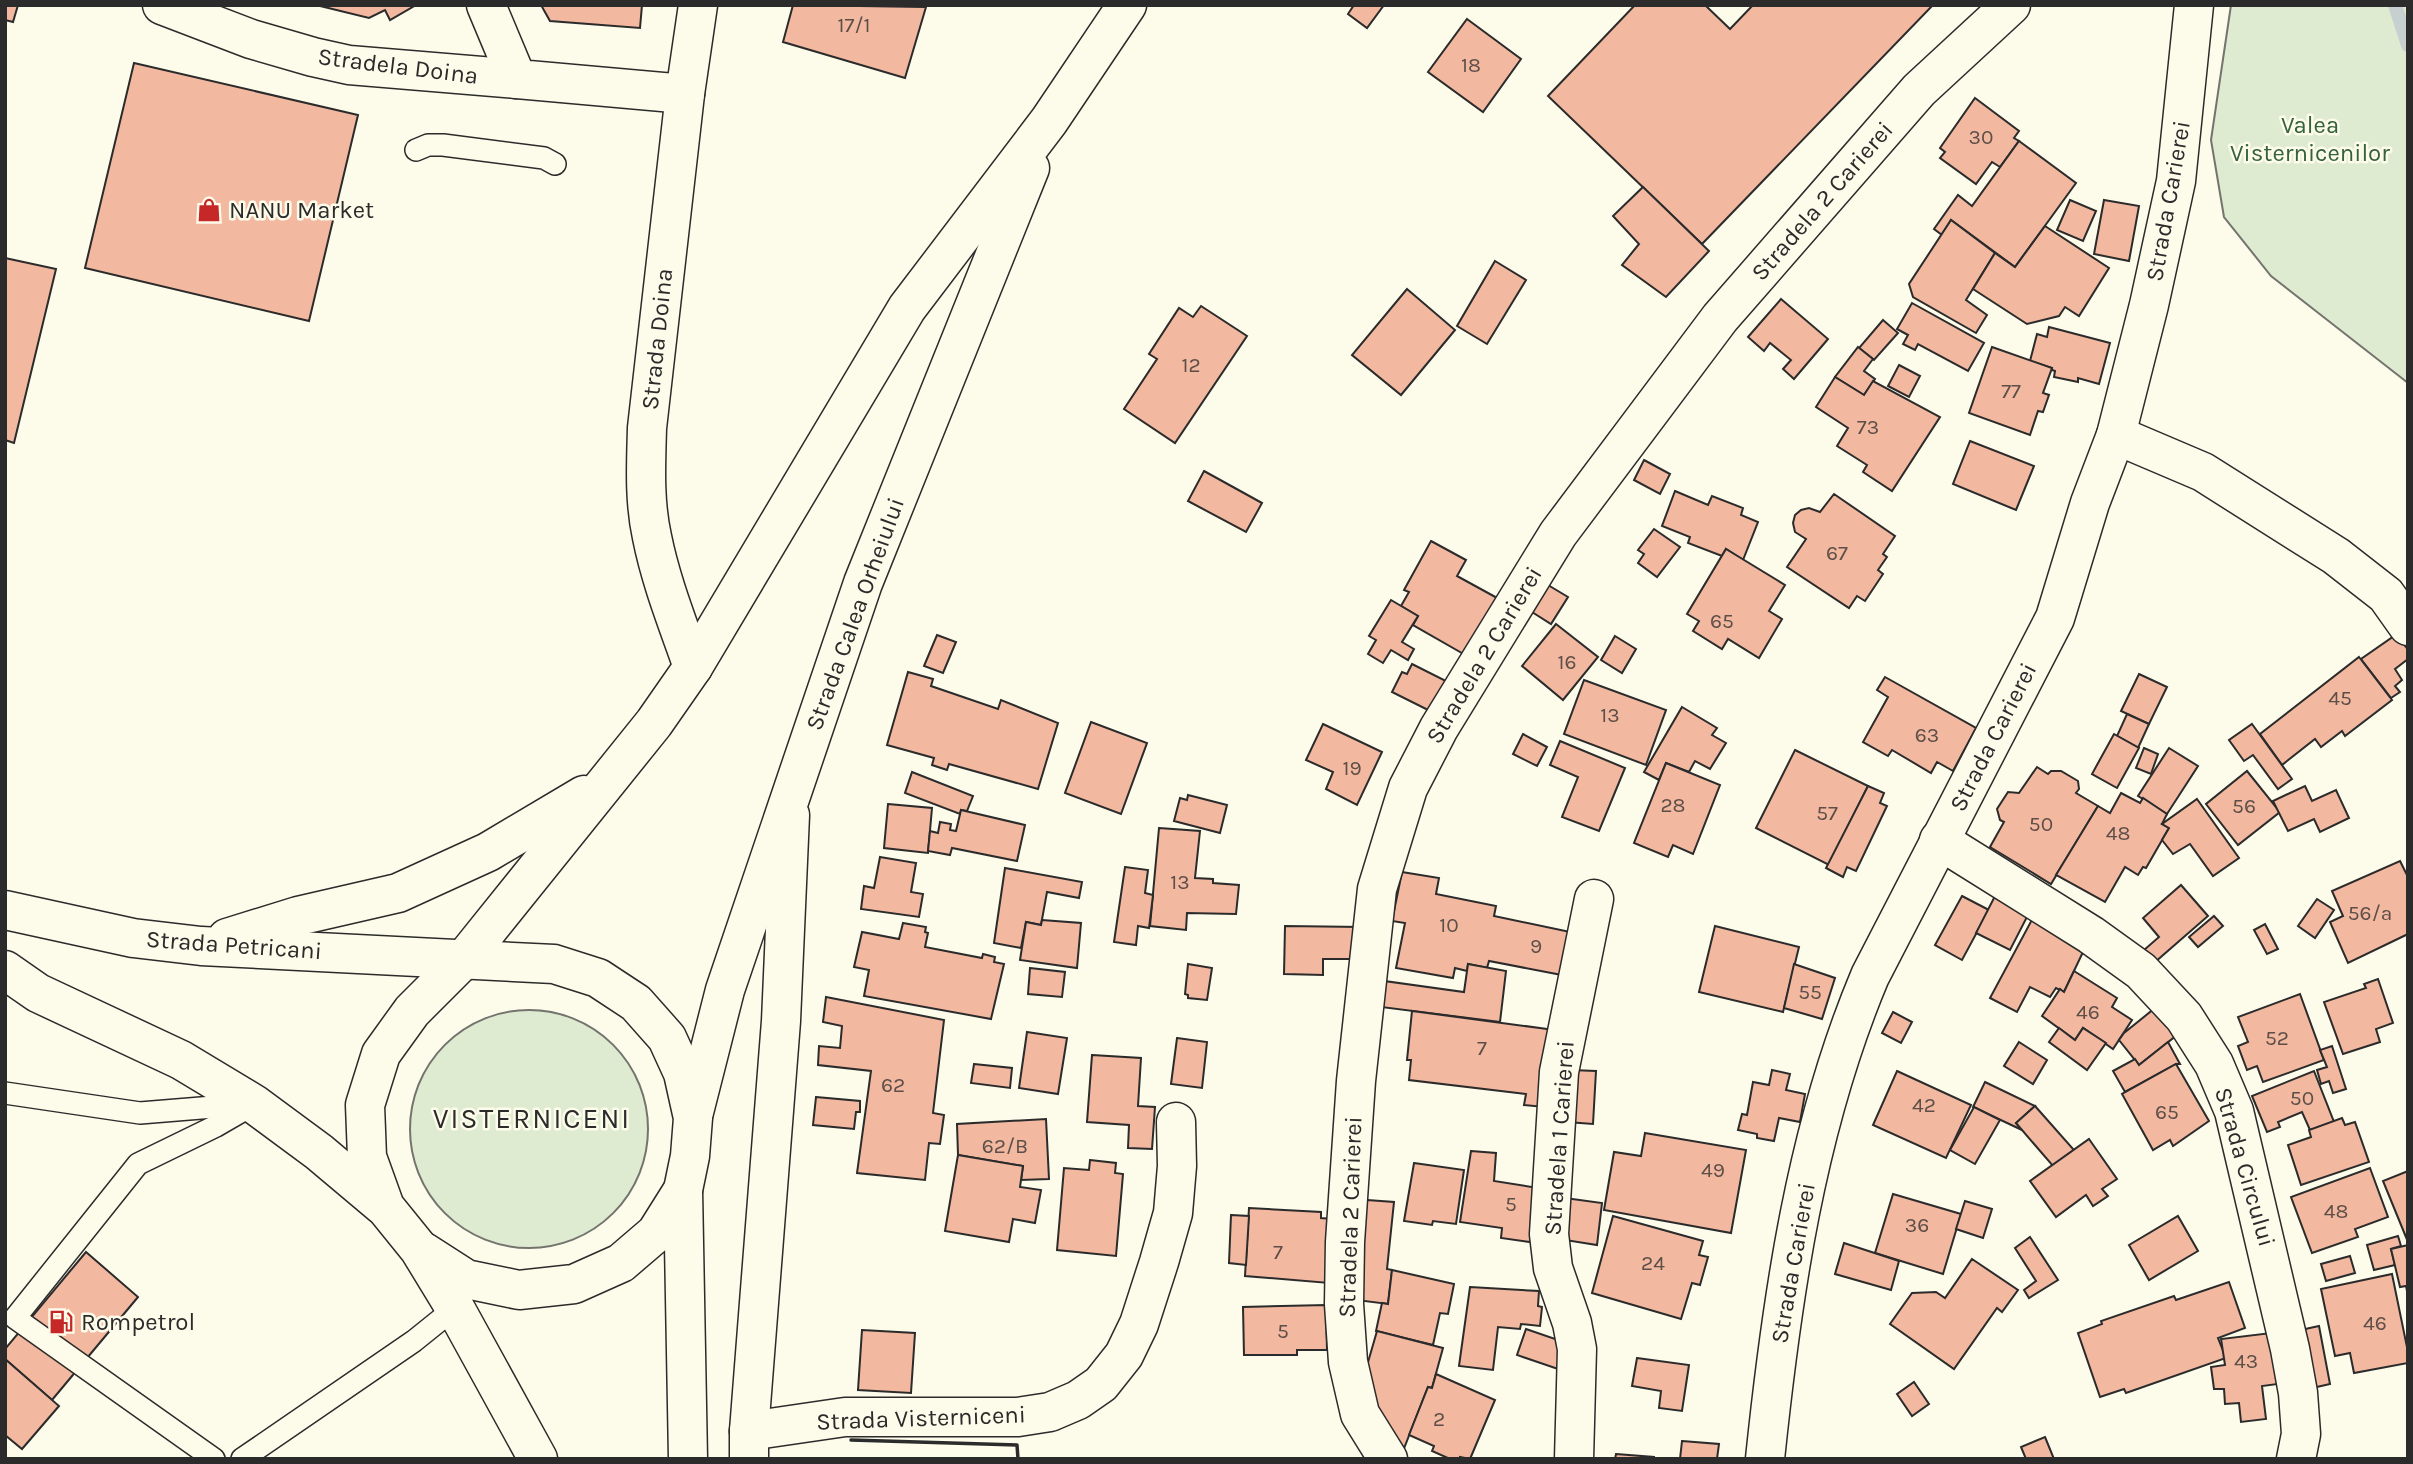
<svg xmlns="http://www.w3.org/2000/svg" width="2413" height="1464" font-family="Karla,sans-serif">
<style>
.green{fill:#deebd1;stroke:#74746e;stroke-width:2}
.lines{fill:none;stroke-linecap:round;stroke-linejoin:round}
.stream{stroke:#c7d0d0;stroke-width:14}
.building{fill:#f2b8a0;stroke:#2b2b2b;stroke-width:2}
.service-casing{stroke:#2b2b2b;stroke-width:24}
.minor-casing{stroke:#2b2b2b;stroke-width:41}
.secondary-casing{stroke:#2b2b2b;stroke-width:41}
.primary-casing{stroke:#2b2b2b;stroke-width:41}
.service{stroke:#fdfbea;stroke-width:21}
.minor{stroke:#fdfbea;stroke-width:38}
.secondary{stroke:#fdfbea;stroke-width:38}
.primary{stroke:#fdfbea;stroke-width:38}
.wall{stroke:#2b2b2b;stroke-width:3.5}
.labels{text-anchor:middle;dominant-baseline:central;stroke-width:5;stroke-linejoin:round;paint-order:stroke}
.number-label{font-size:21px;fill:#5d4e48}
.street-label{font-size:24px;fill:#2b2b2b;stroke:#fdfbea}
.park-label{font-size:24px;fill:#34623c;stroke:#fdfbea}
.poi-label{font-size:24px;fill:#2b2b2b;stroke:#fdfbea;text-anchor:start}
.quarter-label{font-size:28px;letter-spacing:2px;fill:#2b2b2b;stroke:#fdfbea}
</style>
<rect width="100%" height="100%" fill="#fdfbea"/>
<g class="green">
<polygon points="2231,5 2408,5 2408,383 2271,276 2224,217 2211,140"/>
<circle cx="529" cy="1129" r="119"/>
</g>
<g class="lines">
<polyline class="stream" points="2395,5 2408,45"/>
</g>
<g class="building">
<polygon points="5,5 18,5 13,22 5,20"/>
<polygon points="316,5 416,5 390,20 385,10 369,18"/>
<polygon points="541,5 642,5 640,28 550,21"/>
<polygon points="793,5 926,7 905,78 783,42"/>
<polygon points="1354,5 1384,5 1367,28 1348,14"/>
<polygon points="1635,5 1705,5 1730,29 1753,5 1933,5 1702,244 1548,96"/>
<polygon points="1467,19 1521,59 1483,112 1428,72"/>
<polygon points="134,63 358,115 309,321 85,268"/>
<polygon points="1975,98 2019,131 2014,138 2019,141 2000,167 1992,162 1976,184 1940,158 1945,152 1940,148"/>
<polygon points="2019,141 2076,183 2015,267 1951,220 1942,235 1934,229 1958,195 1972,206"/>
<polygon points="1643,187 1709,251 1666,297 1622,265 1639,244 1613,216"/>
<polygon points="2070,200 2096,211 2083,241 2057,230"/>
<polygon points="2104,200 2139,206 2129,261 2094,254"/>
<polygon points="1951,220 1995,253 1966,300 1987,315 1976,333 1913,297 1909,284"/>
<polygon points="2045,226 2109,268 2079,316 2065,307 2059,316 2027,324 1973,289 1995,253 2015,267"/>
<polygon points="5,258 56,269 14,443 5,440"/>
<polygon points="1495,261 1526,280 1487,344 1457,326"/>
<polygon points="1407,289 1455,330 1401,395 1352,355"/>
<polygon points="1781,299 1828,339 1794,379 1783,369 1791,360 1770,343 1764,351 1748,337"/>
<polygon points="1912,303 1984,343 1968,371 1918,344 1915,350 1903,344 1908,335 1897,329"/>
<polygon points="1201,306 1247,336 1175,443 1124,409 1157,359 1149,354 1179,308 1193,317"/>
<polygon points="1883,320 1898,333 1874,360 1859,348"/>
<polygon points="2049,327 2110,343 2099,384 2078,378 2078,382 2054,377 2055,371 2052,370 2052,368 2030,361 2037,334 2047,337"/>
<polygon points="1858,347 1873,359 1864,371 1875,379 1864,395 1835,377"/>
<polygon points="1992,347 2052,368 2043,393 2049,395 2043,412 2038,411 2030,435 1969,413"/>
<polygon points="1899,365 1920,376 1909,397 1888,386"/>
<polygon points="1835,377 1864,395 1873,381 1940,417 1892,491 1863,472 1867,465 1837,446 1848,428 1816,407"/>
<polygon points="1970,441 2034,466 2016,510 1953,484"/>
<polygon points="1644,460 1670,474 1660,494 1634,480"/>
<polygon points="1204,471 1262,503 1246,532 1188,501"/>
<polygon points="1675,491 1708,505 1712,496 1743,508 1741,515 1758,522 1743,560 1726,549 1722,556 1688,543 1690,537 1662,526"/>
<polygon points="1834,494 1895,536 1883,554 1887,557 1878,570 1883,574 1865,601 1857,596 1849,608 1787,567 1806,539 1795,532 1793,523 1795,515 1801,510 1809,508 1820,512"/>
<polygon points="1654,529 1680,547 1657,577 1638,563 1644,554 1638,550"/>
<polygon points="1431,541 1466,560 1457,576 1499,599 1467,656 1413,625 1418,616 1401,606 1409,592 1404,590"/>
<polygon points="1726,549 1785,585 1769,611 1782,619 1759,658 1728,639 1722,649 1693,631 1699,621 1687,614"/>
<polygon points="1548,585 1568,597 1551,624 1532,612"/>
<polygon points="1391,600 1418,616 1402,642 1414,649 1408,660 1391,650 1383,663 1368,654 1376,640 1369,636"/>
<polygon points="1556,624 1598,657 1563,700 1522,666"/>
<polygon points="2397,634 2408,650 2408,659 2395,669 2402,680 2395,686 2400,692 2391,698 2361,659"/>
<polygon points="937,635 956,642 943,673 924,666"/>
<polygon points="1615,636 1636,649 1622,673 1601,660"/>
<polygon points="2359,657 2392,700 2345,736 2342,731 2321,747 2315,739 2282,765 2260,734"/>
<polygon points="1412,664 1454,685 1432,712 1392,692 1402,672 1407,674"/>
<polygon points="908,672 933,679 931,686 998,709 1001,700 1058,723 1038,789 949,764 947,770 932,765 934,758 887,745"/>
<polygon points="2139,674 2167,687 2149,724 2121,711"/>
<polygon points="1885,677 1976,728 1953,771 1937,762 1931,773 1892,750 1888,756 1863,742 1888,697 1877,690"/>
<polygon points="1584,680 1666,710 1646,765 1564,734"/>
<polygon points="1682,707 1717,728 1712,735 1726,743 1710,769 1695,761 1689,772 1666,763 1659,780 1644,772"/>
<polygon points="2127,714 2149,724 2138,748 2117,736"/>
<polygon points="1091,722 1147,743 1121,814 1065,793"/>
<polygon points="1323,724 1382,752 1357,805 1326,789 1333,772 1306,760"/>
<polygon points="2252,724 2292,779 2278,789 2253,755 2244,761 2229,740"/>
<polygon points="1523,734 1547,747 1537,766 1513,754"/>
<polygon points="2114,734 2139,748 2117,788 2092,774"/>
<polygon points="1560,741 1625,768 1599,831 1562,817 1578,777 1550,765"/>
<polygon points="2144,748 2158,754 2151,774 2136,768"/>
<polygon points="2169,748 2198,766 2167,814 2138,796"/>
<polygon points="1795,750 1868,786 1829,865 1756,828"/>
<polygon points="1666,763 1720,785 1693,854 1673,845 1668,857 1634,843"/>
<polygon points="2037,767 2048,774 2051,771 2061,771 2078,781 2079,789 2076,793 2098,806 2051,884 1990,847 2004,822 2000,820 1997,809 2008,792 2019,793"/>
<polygon points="2247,771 2280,812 2238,845 2206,804"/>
<polygon points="912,772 973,796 967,811 961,810 960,814 905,793"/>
<polygon points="1868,786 1884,793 1880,803 1887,806 1856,871 1847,867 1843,877 1826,868"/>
<polygon points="2305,786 2312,801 2336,790 2349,818 2320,832 2314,819 2288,831 2273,801"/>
<polygon points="2121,793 2140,803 2143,798 2167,814 2162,824 2169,828 2146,868 2143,867 2138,875 2125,867 2105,902 2056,875 2098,806 2110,813"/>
<polygon points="1188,795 1227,805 1220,833 1174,821 1180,798 1187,800"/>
<polygon points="2197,799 2239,858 2213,876 2190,844 2173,854 2162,840 2169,828 2162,824"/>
<polygon points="888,804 932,808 928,853 884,848"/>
<polygon points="961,810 1025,825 1017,861 952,848 950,855 928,851 930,831 938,833 940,822 951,824 950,830 956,831"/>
<polygon points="1159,828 1200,831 1195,878 1213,879 1213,883 1239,885 1236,914 1187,913 1186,930 1150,926"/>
<polygon points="880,857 916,863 911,892 923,894 919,917 861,909 864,886 874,888"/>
<polygon points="2400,861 2408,877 2408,934 2348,963 2330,922 2343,916 2332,891"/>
<polygon points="1125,867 1148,870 1145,893 1153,895 1149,928 1138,926 1136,945 1114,942"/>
<polygon points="1005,868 1082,882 1079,898 1047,892 1041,925 1026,922 1021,948 994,943"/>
<polygon points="1402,872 1439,878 1436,894 1496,906 1494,916 1575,933 1567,976 1489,961 1487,968 1468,964 1467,971 1455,968 1453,978 1396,968 1405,923 1392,921"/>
<polygon points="2181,885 2208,916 2147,969 2136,957 2159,937 2143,918"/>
<polygon points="1962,896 1989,910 1962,960 1935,945"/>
<polygon points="1995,896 2029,913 2010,950 1976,933"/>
<polygon points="2317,899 2334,910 2315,938 2298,926"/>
<polygon points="2034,916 2083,952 2064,992 2056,988 2050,997 2030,987 2017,1012 1990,998"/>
<polygon points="2214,916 2223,926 2198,947 2189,937"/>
<polygon points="1042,920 1081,923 1077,968 1020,960 1026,922 1041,925"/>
<polygon points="903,923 926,927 925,932 928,933 925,947 982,958 983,954 995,957 994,962 1004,964 991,1019 864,996 869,970 854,967 862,932 899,939"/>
<polygon points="2265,924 2278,949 2267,954 2254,930"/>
<polygon points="1285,926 1362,927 1362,959 1323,959 1323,975 1284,974"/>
<polygon points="1715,926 1799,947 1783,1012 1699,992"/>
<polygon points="1188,964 1212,968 1207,1000 1188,998 1188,995 1185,994"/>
<polygon points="1468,964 1506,971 1500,1022 1381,1007 1384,981 1464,992"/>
<polygon points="1794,964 1835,978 1822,1019 1784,1008"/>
<polygon points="1030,968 1065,972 1062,997 1028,994"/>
<polygon points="2074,971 2117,998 2112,1007 2132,1020 2113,1049 2083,1028 2075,1040 2042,1016 2060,989 2064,992"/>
<polygon points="2378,979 2393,1023 2376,1029 2380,1042 2343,1054 2324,1002 2366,988 2364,984"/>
<polygon points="2300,994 2324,1060 2263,1082 2257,1066 2247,1070 2238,1046 2248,1042 2238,1017"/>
<polygon points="826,997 944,1020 933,1113 944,1115 940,1144 929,1143 925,1180 857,1173 871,1071 818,1065 819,1046 840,1048 842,1026 823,1022"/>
<polygon points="2155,1008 2177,1035 2139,1065 2119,1040 2124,1033"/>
<polygon points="1412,1011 1555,1030 1544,1107 1524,1105 1526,1094 1409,1080 1411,1060 1407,1060"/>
<polygon points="1893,1012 1912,1022 1901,1043 1882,1033"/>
<polygon points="2059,1028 2075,1040 2083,1028 2106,1043 2087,1070 2049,1042"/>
<polygon points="1027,1032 1067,1038 1058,1094 1019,1088"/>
<polygon points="1177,1038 1207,1042 1202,1088 1171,1084"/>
<polygon points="2019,1042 2047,1060 2033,1084 2004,1066"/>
<polygon points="2168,1042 2180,1064 2176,1064 2125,1092 2113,1071 2135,1059 2139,1065"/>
<polygon points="2332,1046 2346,1089 2333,1093 2329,1081 2321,1084 2317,1070 2327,1067 2320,1050"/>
<polygon points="1092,1055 1141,1058 1138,1106 1155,1107 1152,1149 1128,1148 1129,1125 1087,1122"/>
<polygon points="974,1064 1012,1068 1010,1088 971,1083"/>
<polygon points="2176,1064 2209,1121 2173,1146 2170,1140 2153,1150 2122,1094"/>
<polygon points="1571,1070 1596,1071 1593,1124 1567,1122"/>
<polygon points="1772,1070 1790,1074 1786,1090 1805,1094 1800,1122 1779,1118 1774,1141 1757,1138 1757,1134 1738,1130 1742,1114 1747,1115 1753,1082 1769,1085"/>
<polygon points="1897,1071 1971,1105 1946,1158 1873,1125"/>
<polygon points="2314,1071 2334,1122 2310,1130 2302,1112 2278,1122 2280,1127 2267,1132 2252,1096"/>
<polygon points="1985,1082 2035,1106 2016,1123 2022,1130 1973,1107"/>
<polygon points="816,1097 860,1101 860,1112 856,1112 854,1129 813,1125"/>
<polygon points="2035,1106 2074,1150 2053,1166 2016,1123"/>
<polygon points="1974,1107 2000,1120 1975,1164 1950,1150"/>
<polygon points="2342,1118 2345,1125 2355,1122 2369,1162 2301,1185 2288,1145 2311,1137 2309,1130"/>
<polygon points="1046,1119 1049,1179 1021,1180 1023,1166 958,1155 957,1124"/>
<polygon points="1645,1133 1746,1150 1731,1233 1604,1210 1614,1152 1641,1156"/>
<polygon points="2089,1139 2117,1179 2102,1189 2108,1196 2093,1206 2086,1195 2056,1217 2030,1181"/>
<polygon points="1471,1151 1496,1153 1494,1181 1538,1188 1530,1242 1501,1238 1502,1228 1460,1222"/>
<polygon points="958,1155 1023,1166 1020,1187 1041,1190 1035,1223 1013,1219 1009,1242 945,1231"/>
<polygon points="1090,1160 1116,1163 1115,1173 1123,1174 1116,1256 1057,1250 1064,1168 1089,1170"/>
<polygon points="1414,1163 1464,1170 1456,1224 1433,1221 1432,1225 1404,1221"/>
<polygon points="2370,1168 2388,1217 2355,1229 2358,1237 2312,1253 2291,1197"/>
<polygon points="2408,1171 2408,1242 2383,1181"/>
<polygon points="1893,1194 1961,1214 1943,1274 1875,1253"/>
<polygon points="1565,1198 1602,1203 1597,1245 1565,1240"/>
<polygon points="1367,1200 1394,1202 1387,1269 1392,1270 1388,1304 1356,1300"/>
<polygon points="1965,1201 1992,1209 1983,1238 1956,1229"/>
<polygon points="1249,1208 1321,1212 1321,1218 1332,1219 1329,1283 1245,1276"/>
<polygon points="1231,1215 1249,1216 1246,1265 1229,1263"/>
<polygon points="1613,1216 1703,1241 1699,1255 1708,1257 1700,1285 1692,1283 1681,1319 1592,1293"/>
<polygon points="2178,1216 2198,1251 2149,1280 2129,1245"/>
<polygon points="2398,1236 2401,1246 2391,1249 2395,1265 2374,1270 2367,1245"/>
<polygon points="2030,1237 2058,1280 2029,1298 2024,1290 2036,1281 2015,1248"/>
<polygon points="1844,1243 1899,1261 1891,1290 1835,1274"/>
<polygon points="2408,1245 2408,1296 2406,1286 2400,1287 2391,1249"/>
<polygon points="86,1252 138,1297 52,1400 5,1359 5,1349"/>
<polygon points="2350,1256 2355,1273 2326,1281 2321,1264"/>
<polygon points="1972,1259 2018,1290 2002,1312 1997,1308 1954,1369 1890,1324 1912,1293 1936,1292 1945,1298"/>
<polygon points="1392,1270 1454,1284 1448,1314 1440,1313 1433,1345 1376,1331 1382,1303 1388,1304"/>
<polygon points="2392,1274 2408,1352 2408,1363 2354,1373 2350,1353 2335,1356 2321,1289"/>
<polygon points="2229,1282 2245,1328 2218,1338 2226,1358 2126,1393 2124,1389 2100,1397 2078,1333 2102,1324 2101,1321 2174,1296 2176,1300"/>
<polygon points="1470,1287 1539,1291 1538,1306 1542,1307 1540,1326 1521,1324 1520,1329 1498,1327 1493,1370 1459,1366"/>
<polygon points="1326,1305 1327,1350 1297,1350 1297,1355 1244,1355 1243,1307"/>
<polygon points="2319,1326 2330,1384 2308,1389 2296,1331"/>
<polygon points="1526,1329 1567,1343 1558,1369 1517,1355"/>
<polygon points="862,1330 915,1333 911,1393 858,1390"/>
<polygon points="1377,1331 1443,1348 1432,1388 1428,1387 1403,1451 1362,1383"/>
<polygon points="2271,1333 2278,1384 2262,1386 2266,1419 2241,1422 2239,1403 2225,1404 2224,1389 2214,1389 2211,1367 2225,1365 2221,1339"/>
<polygon points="1637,1358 1689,1365 1682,1411 1659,1408 1661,1391 1632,1386"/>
<polygon points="5,1359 59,1406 22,1449 5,1435"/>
<polygon points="1436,1374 1495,1400 1470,1459 1460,1457 1460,1459 1450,1459 1432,1451 1434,1446 1409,1435 1428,1387 1432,1388"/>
<polygon points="1914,1382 1929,1404 1912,1416 1897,1394"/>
<polygon points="2045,1437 2054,1459 2026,1459 2021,1447"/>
<polygon points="1682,1441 1719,1444 1717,1459 1680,1459"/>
<polygon points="1616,1454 1654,1457 1654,1459 1615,1459"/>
</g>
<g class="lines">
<g class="service-casing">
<g id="service">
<polyline points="416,150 428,145 443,145 544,158 555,164"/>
<polyline points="5,1093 140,1113 250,1104"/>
<polyline points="214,1459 15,1318 138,1164 216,1126 254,1104"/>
<polyline points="242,1459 414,1341 455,1308"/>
</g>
</g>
<g class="minor-casing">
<g id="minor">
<polyline points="162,5 251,39 313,57 349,65 517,79"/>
<polyline points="486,5 517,79 685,94"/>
<polyline points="2116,435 2203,472 2336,556 2386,595 2408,626"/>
<polyline points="1939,840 2091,935 2141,971 2184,1017 2214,1064 2234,1111 2290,1349 2298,1393 2301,1434 2296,1459"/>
<polyline points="749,1431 845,1417 1018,1417 1050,1412 1078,1400 1101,1384 1124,1355 1139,1324 1159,1262 1173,1213 1177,1166 1176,1122"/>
<polyline points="749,1459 749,1431 781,1021 790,815"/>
<polyline points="1388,1459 1360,1414 1348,1362 1344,1304 1345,1242 1356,1081 1377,889 1408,788 1439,728 1558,534 1720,318 1919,90 2011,5"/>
<polyline points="1574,1459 1577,1349 1572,1323 1553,1268 1549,1234 1559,1072 1594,899"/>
<path d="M1765,1459C1782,1296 1806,1128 1870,976L2055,618L2090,503L2116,435L2149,305L2176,181L2194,5"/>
</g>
</g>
<g class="secondary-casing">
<path id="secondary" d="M693,667C678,624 661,582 652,537C644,501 646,464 647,428L685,94L698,5"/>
</g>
<g class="primary-casing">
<g id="primary">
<polyline points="5,910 133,938 201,946 554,964 598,978 636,1003 667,1038 683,1073 693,1118 690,1156 683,1190 688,1459"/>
<polyline points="227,938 298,916 398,893 488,852 584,795"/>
<polyline points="5,970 38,993 181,1060 254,1104 319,1152 382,1205"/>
<polyline points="694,1112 725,990 863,583 1030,168"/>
<polyline points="424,1252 466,1279 519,1290 574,1284 621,1263 656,1233 683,1190"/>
<polyline points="538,1459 455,1308 419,1249 385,1207 367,1157 365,1105 381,1054 412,1011 465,958 654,723 693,667 907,308 1049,121 1127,5"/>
</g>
</g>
<use href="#service" class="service"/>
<use href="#minor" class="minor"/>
<use href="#secondary" class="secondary"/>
<use href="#primary" class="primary"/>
<polyline class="wall" points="851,1440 1017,1445 1018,1459"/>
</g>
<defs>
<g id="shop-bare" transform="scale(1.89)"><path d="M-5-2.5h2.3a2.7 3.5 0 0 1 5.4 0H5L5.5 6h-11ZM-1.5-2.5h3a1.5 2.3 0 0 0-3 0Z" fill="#c62828" stroke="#fdfbea" stroke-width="2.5" paint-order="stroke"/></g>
<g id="fuel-bare" transform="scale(1.89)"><path d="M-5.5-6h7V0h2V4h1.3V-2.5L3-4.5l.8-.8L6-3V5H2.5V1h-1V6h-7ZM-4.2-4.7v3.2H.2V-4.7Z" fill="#c62828" stroke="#fdfbea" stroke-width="2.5" paint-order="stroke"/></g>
</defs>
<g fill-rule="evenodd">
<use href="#shop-bare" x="209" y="210"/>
<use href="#fuel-bare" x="61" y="1322"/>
</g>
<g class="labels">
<g class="number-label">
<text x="854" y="25">17/1</text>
<text x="1471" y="65">18</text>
<text x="1981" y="137">30</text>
<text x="1191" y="365">12</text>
<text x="2011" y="391">77</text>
<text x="1868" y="427">73</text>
<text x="1837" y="553">67</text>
<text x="1722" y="621">65</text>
<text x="1567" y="662">16</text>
<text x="2340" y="698">45</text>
<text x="1610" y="715">13</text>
<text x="1927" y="735">63</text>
<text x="1352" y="768">19</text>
<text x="1673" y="805">28</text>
<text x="2244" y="806">56</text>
<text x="1827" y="813">57</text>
<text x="2041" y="824">50</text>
<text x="2118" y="833">48</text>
<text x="1180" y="882">13</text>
<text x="2370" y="913">56/a</text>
<text x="1449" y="925">10</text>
<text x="1536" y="946">9</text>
<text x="1810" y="992">55</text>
<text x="2088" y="1012">46</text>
<text x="2277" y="1038">52</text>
<text x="1482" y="1048">7</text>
<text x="893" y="1085">62</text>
<text x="2302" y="1098">50</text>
<text x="1924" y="1105">42</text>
<text x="2167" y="1112">65</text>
<text x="1005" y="1146">62/B</text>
<text x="1713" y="1170">49</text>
<text x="1511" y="1204">5</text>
<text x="2336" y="1211">48</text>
<text x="1917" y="1225">36</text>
<text x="1278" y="1252">7</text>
<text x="1653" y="1263">24</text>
<text x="2375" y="1323">46</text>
<text x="1283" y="1331">5</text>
<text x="2246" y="1361">43</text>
<text x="1439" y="1419">2</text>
</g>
<g class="street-label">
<text transform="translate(398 66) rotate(7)">Stradela Doina</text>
<text transform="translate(1822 201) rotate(-49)">Stradela 2 Carierei</text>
<text transform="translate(2168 201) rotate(-80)">Strada Carierei</text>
<text transform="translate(657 339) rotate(-84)">Strada Doina</text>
<text transform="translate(855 614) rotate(-70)">Strada Calea Orheiului</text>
<text transform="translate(1484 655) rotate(-59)">Stradela 2 Carierei</text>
<text transform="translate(1993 737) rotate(-63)">Strada Carierei</text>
<text transform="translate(234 945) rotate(4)">Strada Petricani</text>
<text transform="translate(1559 1138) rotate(-86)">Stradela 1 Carierei</text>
<text transform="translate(2245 1167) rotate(74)">Strada Circului</text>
<text transform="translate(1350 1217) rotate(-88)">Stradela 2 Carierei</text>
<text transform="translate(1793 1263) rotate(-80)">Strada Carierei</text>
<text transform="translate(921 1418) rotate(-2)">Strada Visterniceni</text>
</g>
<g class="park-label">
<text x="2310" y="125">Valea<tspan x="2310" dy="28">Visternicenilor</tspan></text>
</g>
<g class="poi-label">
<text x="229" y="210">NANU Market</text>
<text x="81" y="1322">Rompetrol</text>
</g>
<g class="quarter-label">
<text x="532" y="1118">VISTERNICENI</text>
</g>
</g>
<rect width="2413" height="1464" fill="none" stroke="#2b2b2b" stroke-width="14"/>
</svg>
